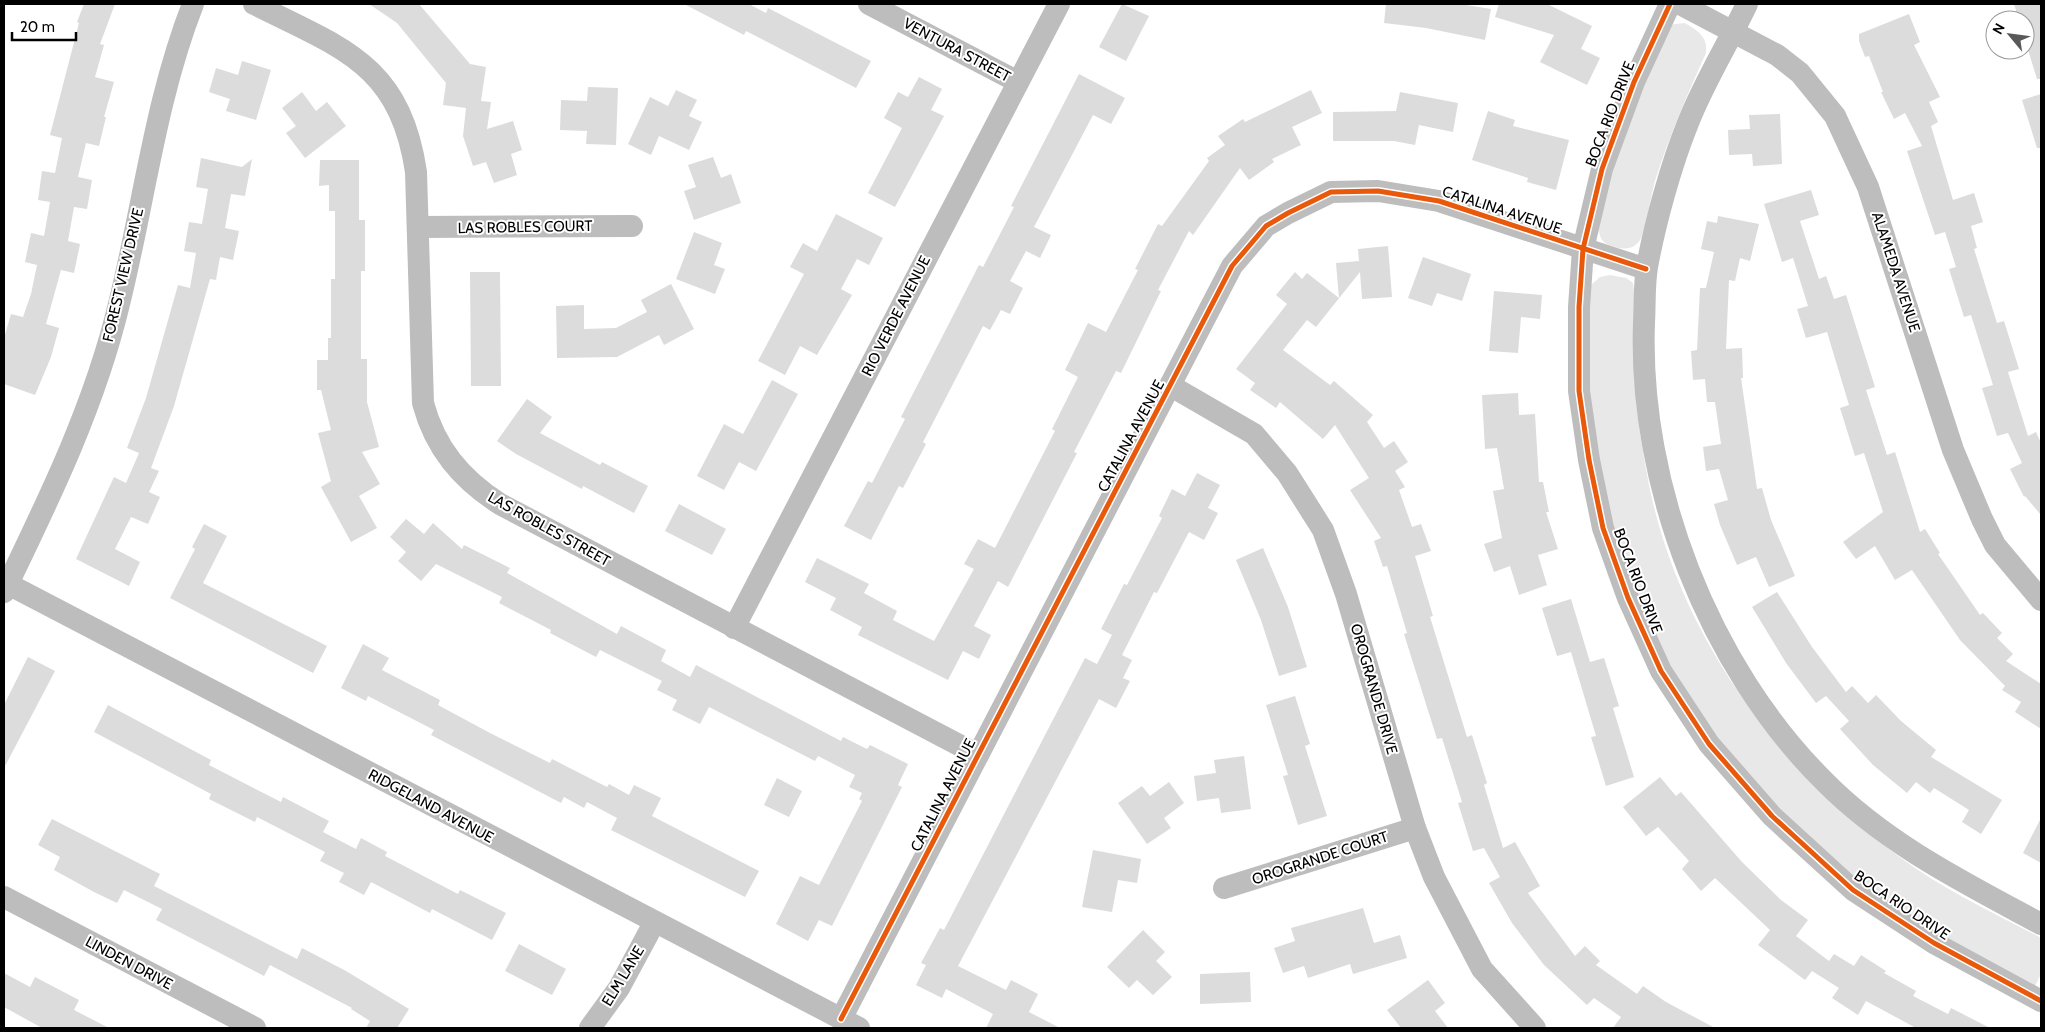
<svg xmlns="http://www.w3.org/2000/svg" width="2045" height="1032" font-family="Cabin,sans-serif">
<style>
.green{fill:#e8e8e8}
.building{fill:#dcdcdc}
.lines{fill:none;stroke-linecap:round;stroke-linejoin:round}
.minor{stroke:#bdbdbd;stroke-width:22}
.cycleway-casing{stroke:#fff;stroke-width:8}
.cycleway{stroke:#e8590c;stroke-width:5}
.labels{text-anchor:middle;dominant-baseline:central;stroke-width:4;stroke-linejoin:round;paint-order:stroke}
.street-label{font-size:15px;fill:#000;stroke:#fff}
</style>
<rect width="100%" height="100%" fill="#fff"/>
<g class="green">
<path d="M1685,23C1698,31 1708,37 1706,53C1687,95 1669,137 1655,181C1651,194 1646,231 1640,240C1632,252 1620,249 1609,245C1601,242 1599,236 1599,227L1623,125L1667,29L1674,24Z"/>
<path d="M1610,275L1626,278L1633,283C1639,320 1634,358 1636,395C1637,419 1642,445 1646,469C1673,627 1773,765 1901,858C1944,890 1994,913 2041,938V974L2034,988L1875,900L1737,771L1668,667L1610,527L1589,398L1587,325L1591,285L1600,277Z"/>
</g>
<g class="building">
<polygon points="84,4 115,4 100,44 104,45 95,77 114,82 104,117 106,117 99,146 86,143 78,177 92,180 87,209 74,207 68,241 80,244 74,273 61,270 46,324 59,328 51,357 35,395 4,384 4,338 11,314 23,317 31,294 37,265 25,262 31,233 44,236 50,202 38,200 42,171 55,173 62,138 50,135 79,23 77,22"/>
<polygon points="369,4 419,4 470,64 486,67 481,101 491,102 487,129 513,121 522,150 511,154 517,175 494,183 486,162 473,166 463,136 466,108 443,105 446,83 397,23"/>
<polygon points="684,4 749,4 766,13 768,8 871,61 856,88 746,31 744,35"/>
<polygon points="1122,4 1149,16 1126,61 1099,47"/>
<polygon points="1386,4 1460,4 1491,9 1485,40 1426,28 1384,23"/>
<polygon points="1499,4 1547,4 1592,26 1581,49 1600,58 1587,85 1540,62 1554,35 1495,17"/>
<polygon points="2014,4 2041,4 2041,79 2037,79 2025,40 2025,20 2019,20"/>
<polygon points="1909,14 1920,42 1914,45 1940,97 1929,102 1938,122 1931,126 1953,200 1974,193 1983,222 1971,226 1977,248 1974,249 1997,323 2004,321 2019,369 2008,372 2028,436 2036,432 2041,443 2041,515 2025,496 2024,497 2010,469 2022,463 2008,433 1997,436 1982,388 1993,385 1971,315 1964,317 1949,269 1956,267 1945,232 1935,235 1907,151 1922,146 1905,113 1894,119 1881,92 1883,92 1869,56 1865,57 1859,41 1859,34"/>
<polygon points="242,61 271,70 256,120 226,111 230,99 209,92 216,68 238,75"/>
<polygon points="1079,74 1125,98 1111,124 1093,115 1034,227 1051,235 1040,258 1026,251 1010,281 1023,288 1010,314 1001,310 990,330 983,326 923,442 926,444 903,488 899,486 871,540 844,526 868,481 872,483 905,419 901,417 979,265 983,267 1014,207 1011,206"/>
<polygon points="919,77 942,89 931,110 944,116 895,207 868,193 902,128 884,118 898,92 908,97"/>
<polygon points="588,87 618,88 616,145 586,144 587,131 560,130 561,100 587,101"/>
<polygon points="676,90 697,100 689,116 702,122 689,150 659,136 651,155 628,144 650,97 668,106"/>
<polygon points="1311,90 1322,113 1292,127 1301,145 1272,159 1274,162 1249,180 1240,168 1193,235 1189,231 1158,290 1161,291 1121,373 1116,371 1074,452 1077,453 1008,587 998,581 974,626 991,635 979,659 963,651 948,680 858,635 862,627 830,610 836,598 805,582 817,558 869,584 864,593 897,611 893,620 934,641 974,569 964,564 978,539 995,548 1055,431 1052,429 1078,377 1065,370 1088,323 1106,332 1138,270 1135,269 1158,224 1162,226 1209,161 1207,158 1225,145 1218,136 1243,119 1245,122"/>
<polygon points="302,92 316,111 327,102 346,126 305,158 286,133 296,126 282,108"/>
<polygon points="1400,92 1458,103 1453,132 1419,125 1415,145 1394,141 1333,141 1333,112 1396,111"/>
<polygon points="2041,94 2041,148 2037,148 2022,100"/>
<polygon points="1488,111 1515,120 1513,126 1569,140 1556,190 1527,182 1528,178 1472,160"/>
<polygon points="1780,114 1782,164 1753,166 1752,154 1729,155 1728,130 1750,129 1749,115"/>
<polygon points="713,157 721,178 731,174 741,203 694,220 684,191 696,187 688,165"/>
<polygon points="201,158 242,167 252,159 245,196 231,194 225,228 239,231 233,260 220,257 216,280 210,279 174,406 151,468 159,471 149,492 160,497 148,524 131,517 115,549 140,562 129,586 76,559 114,477 126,483 139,453 127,448 146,398 178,285 190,288 196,253 184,251 189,222 202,224 208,189 196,187"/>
<polygon points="320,160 359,160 359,220 365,220 365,271 361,271 361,359 367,359 367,402 379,447 362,452 380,484 359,496 377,528 351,542 321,487 331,481 318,433 331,430 321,390 317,390 317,360 328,360 328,338 331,338 331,279 335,279 335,211 329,211 329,185 319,186"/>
<polygon points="1811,190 1819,215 1800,221 1819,279 1826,276 1834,299 1846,295 1875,387 1866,390 1887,455 1895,452 1920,532 1925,529 1940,553 1938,554 1980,615 1983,613 2002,633 1997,638 2013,654 2006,661 2041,684 2041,729 2015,712 2021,702 2002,690 2005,686 1960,640 1912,570 1895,580 1875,546 1856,559 1843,542 1883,512 1864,453 1855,456 1840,408 1849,405 1827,332 1806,338 1797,309 1808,306 1793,258 1782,262 1764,204"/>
<polygon points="836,214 883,238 869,265 857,259 841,289 852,295 817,355 800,346 785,375 758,361 804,274 790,267 803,243 817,251"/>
<polygon points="1718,216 1759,224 1750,261 1740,258 1735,281 1729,280 1726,349 1742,348 1743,378 1741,378 1757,489 1762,488 1771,520 1795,576 1769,587 1756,557 1737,565 1720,525 1714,504 1728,500 1719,469 1706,471 1703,447 1721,444 1715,402 1707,402 1705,379 1693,380 1691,351 1697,350 1700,288 1706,288 1714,252 1701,249 1707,221 1717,223"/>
<polygon points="694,232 722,243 714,265 725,269 715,294 676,279"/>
<polygon points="1388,246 1392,297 1362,299 1360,272 1316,327 1307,320 1283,350 1330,385 1334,381 1373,415 1367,422 1384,448 1394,441 1408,462 1395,471 1405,487 1399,490 1412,527 1421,524 1431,551 1415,556 1433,616 1430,617 1467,737 1472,735 1487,783 1484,785 1503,848 1515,842 1540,886 1528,893 1575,956 1585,946 1600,961 1596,965 1637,994 1643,986 1666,1002 1715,1028 1613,1028 1621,1017 1594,998 1587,1005 1544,965 1512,923 1489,883 1500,877 1484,848 1473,851 1458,803 1462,802 1442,738 1437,739 1404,634 1407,633 1387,566 1383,567 1374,541 1381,538 1350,490 1369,478 1335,425 1323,439 1280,402 1276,408 1250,390 1255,383 1236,369 1287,304 1276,295 1295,272 1302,279 1307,273 1339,298 1336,263 1359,261 1358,249"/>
<polygon points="1423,257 1471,274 1462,301 1437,293 1432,306 1408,298"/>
<polygon points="470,272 500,272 501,386 471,386"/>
<polygon points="671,284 694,329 664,345 659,335 617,357 557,358 556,306 584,305 584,329 616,328 647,312 641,300"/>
<polygon points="1494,291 1542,295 1540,319 1521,317 1518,353 1489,351"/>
<polygon points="772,380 798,394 756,471 739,462 724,490 697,476 724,424 743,434"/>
<polygon points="1518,393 1519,415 1535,414 1539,482 1543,482 1549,512 1546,512 1558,549 1538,555 1547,585 1519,595 1510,566 1494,572 1484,544 1502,538 1493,491 1504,489 1497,448 1485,449 1482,395"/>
<polygon points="527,399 552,417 540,433 600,465 602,462 648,486 634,513 583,486 582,489 516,454 497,441"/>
<polygon points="1197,473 1220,485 1208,508 1218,513 1204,540 1189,532 1157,593 1154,592 1122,655 1132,660 1123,678 1130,681 1116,708 1099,699 958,966 1006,990 1011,980 1038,994 1029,1012 1060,1028 986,1028 993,1014 946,989 942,998 916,985 926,965 921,963 940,928 944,930 1085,658 1097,664 1112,635 1101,629 1124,584 1127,585 1162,518 1159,516 1172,489 1185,496"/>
<polygon points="679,504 726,529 712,555 665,531"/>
<polygon points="406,519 424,534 433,523 462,549 464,545 510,568 507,573 617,634 621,626 666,650 661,661 690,677 696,665 841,741 843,737 867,749 870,745 908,764 898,785 902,787 832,926 819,920 808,941 776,924 800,876 819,885 862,801 859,799 862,793 849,787 855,775 818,756 815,761 709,707 700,724 672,710 677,700 657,690 662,681 600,650 596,657 550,633 551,630 499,603 502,597 436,564 421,581 398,561 406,552 390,537"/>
<polygon points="204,524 227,536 203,583 327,646 313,673 170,598 195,549 192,547"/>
<polygon points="1263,548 1288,607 1307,667 1279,676 1261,620 1236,560"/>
<polygon points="1777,592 1812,647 1846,692 1852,686 1868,703 1876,695 1901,721 1936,750 1931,757 2002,800 1981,834 1962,822 1969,810 1934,788 1930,793 1916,782 1907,793 1873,765 1840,729 1849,721 1826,696 1816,703 1786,663 1752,607"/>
<polygon points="1571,599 1590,662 1604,658 1619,706 1613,708 1634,777 1606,786 1591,737 1596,736 1571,652 1557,656 1542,608"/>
<polygon points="363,644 389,658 382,670 440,700 438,705 490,733 550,763 552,759 607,787 609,784 629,795 634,785 661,798 652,816 759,871 745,897 611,830 617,818 587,802 584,808 564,797 561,803 431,735 434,730 368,696 366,701 341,688"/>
<polygon points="28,657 55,671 4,768 4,705"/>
<polygon points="1295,696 1310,744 1305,746 1327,816 1298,825 1283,776 1288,775 1266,705"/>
<polygon points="108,705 211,760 209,765 281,802 283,797 329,821 323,832 356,849 361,838 387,852 385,856 458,894 460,890 506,913 492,940 432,909 430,913 371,882 364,895 339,882 344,873 320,861 325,852 257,817 255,822 209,799 211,794 94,732"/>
<polygon points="1244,756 1251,809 1221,813 1219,798 1197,801 1194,776 1216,773 1214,760"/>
<polygon points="1660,777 1676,796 1681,792 1742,862 1781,900 1808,920 1796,936 1829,961 1834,954 1854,966 1861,955 1886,971 1884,973 1916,991 1913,996 1948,1014 1951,1008 1990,1028 1916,1028 1866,1001 1858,1015 1832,998 1839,988 1812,971 1805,980 1758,945 1770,930 1715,878 1701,891 1682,869 1689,861 1658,827 1646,836 1623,807"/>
<polygon points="777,778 802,791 789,817 764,805"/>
<polygon points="1169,782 1184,803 1164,818 1171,828 1147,844 1118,803 1142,786 1150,796"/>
<polygon points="2041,818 2041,863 2023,853"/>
<polygon points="52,819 160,874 154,886 297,959 302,948 346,971 409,1009 397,1028 366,1028 370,1021 351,1009 352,1008 270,965 264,976 156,920 162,909 124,890 117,903 94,892 54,870 60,857 38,845"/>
<polygon points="1093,850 1141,859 1137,883 1118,880 1112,912 1082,907"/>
<polygon points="1363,908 1374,943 1400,935 1407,958 1353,974 1350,964 1308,978 1304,966 1283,973 1274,948 1295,941 1291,928"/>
<polygon points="1143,930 1165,952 1156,961 1172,977 1153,995 1137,980 1129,988 1107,967"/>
<polygon points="519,944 566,969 552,995 505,971"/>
<polygon points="1250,972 1251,1002 1200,1004 1200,974"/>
<polygon points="4,973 30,987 35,977 79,1000 74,1010 109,1028 42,1028 4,1007"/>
<polygon points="1428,980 1445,1003 1435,1011 1448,1028 1401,1028 1387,1010"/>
</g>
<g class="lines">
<g class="minor">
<path d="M254,4C342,48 400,64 416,172L423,403C435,448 461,479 500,504L978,755"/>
<polyline points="869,4 1018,82"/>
<polyline points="1670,4 1634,82 1602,169 1583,249 1579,307 1579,391 1589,460 1603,528 1628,598 1661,671 1709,744 1772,816 1853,890 1934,943 2041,1001"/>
<polyline points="1680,4 1777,55 1800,73 1835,116 1868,187 1953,450 1982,519 1995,545 2041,600"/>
<path d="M1747,4C1728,44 1704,82 1688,123C1671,165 1655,223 1647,267C1644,285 1645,305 1644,323C1638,485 1709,667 1824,781C1886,844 1965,883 2041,924"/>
<polyline points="418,227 632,226"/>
<polyline points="1171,386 1254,434 1287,473 1323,530 1346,594 1415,828 1434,877 1482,969 1535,1028"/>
<polyline points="4,582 859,1028"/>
<path d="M4,592C49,499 95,405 119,304C144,204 155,101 193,4"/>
<polyline points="734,628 1059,4"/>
<polyline points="1224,888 1415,828"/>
<polyline points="4,897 255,1028"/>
<polyline points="841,1019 1232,266 1266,226 1288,213 1331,192 1378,191 1439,201 1646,269"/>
<polyline points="590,1028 619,988 654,923"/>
</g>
<g class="cycleway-casing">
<g id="cycleway">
<polyline points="1670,4 1634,82 1602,169 1583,249 1579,307 1579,391 1589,460 1603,528 1628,598 1661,671 1709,744 1772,816 1853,890 1934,943 2041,1001"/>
<polyline points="841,1019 1232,266 1266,226 1288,213 1331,192 1378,191 1439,201 1646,269"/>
</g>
</g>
<use href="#cycleway" class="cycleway"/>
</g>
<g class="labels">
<g class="street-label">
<text transform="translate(957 50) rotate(28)">VENTURA STREET</text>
<text transform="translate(1610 114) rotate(-69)">BOCA RIO DRIVE</text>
<text transform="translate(1502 210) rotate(18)">CATALINA AVENUE</text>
<text transform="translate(525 227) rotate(-1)">LAS ROBLES COURT</text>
<text transform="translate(1896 272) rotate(72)">ALAMEDA AVENUE</text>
<text transform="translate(123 275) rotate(-77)">FOREST VIEW DRIVE</text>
<text transform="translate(896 316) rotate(-63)">RIO VERDE AVENUE</text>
<text transform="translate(1131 436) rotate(-62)">CATALINA AVENUE</text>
<text transform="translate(549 529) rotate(29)">LAS ROBLES STREET</text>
<text transform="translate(1638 581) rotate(69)">BOCA RIO DRIVE</text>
<text transform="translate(1374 689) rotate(74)">OROGRANDE DRIVE</text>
<text transform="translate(943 795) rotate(-63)">CATALINA AVENUE</text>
<text transform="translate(431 806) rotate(28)">RIDGELAND AVENUE</text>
<text transform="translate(1320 858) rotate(-18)">OROGRANDE COURT</text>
<text transform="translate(1902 905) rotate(34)">BOCA RIO DRIVE</text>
<text transform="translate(129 963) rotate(28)">LINDEN DRIVE</text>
<text transform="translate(623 976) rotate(-59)">ELM LANE</text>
</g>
</g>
<rect width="2045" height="1032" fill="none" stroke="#000000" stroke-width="10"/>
<g transform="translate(2010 35) rotate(299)"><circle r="24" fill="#ffffff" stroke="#999999"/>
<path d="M0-4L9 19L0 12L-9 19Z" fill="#595959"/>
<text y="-8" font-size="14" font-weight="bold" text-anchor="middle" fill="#000000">N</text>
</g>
<path d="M12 32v8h64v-8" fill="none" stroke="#000000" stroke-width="2.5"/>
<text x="20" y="32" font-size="15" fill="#000000" stroke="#ffffff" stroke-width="4" paint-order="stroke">20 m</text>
</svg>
